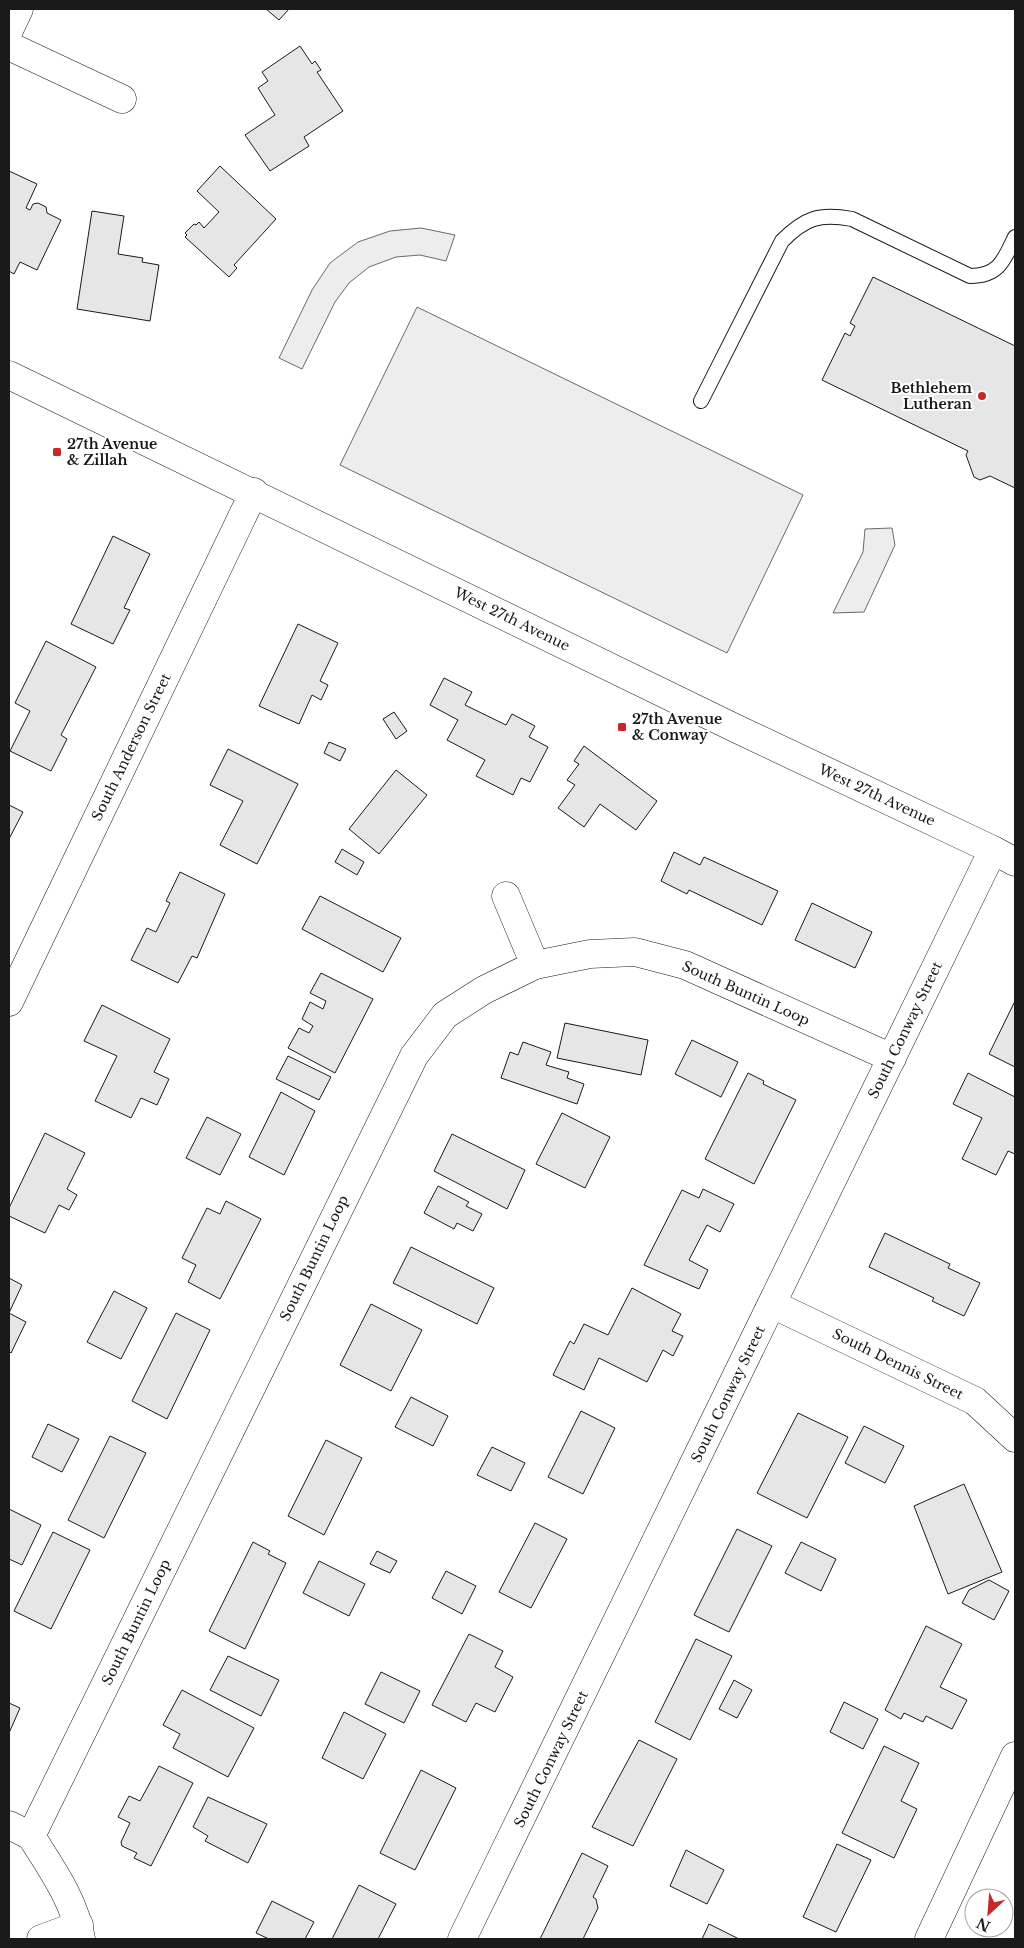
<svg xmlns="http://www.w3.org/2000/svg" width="1024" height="1948" font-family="'Libre Baskerville',serif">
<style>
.built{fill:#ededed;stroke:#6a6a6a}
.building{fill:#e6e6e6;stroke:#1a1a1a}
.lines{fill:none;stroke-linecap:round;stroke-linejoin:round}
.service-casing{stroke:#1a1a1a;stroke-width:16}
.minor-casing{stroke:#1a1a1a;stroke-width:29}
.secondary-casing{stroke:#1a1a1a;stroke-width:29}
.service{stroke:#fff;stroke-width:14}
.minor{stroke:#fff;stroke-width:28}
.secondary{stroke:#fff;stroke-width:28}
.poi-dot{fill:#c62828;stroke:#fff;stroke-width:2}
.labels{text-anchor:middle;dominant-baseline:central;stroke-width:4;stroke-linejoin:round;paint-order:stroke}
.poi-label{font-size:14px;font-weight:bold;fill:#1a1a1a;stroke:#fff;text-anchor:start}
.street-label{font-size:14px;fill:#1a1a1a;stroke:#fff}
</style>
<rect width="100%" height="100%" fill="#fff"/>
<g class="built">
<polygon points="421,228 455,235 446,261 420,255 396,257 369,267 349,283 335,302 302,369 279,358 312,290 330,263 358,242 390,231"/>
<polygon points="417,307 803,495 727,653 340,465"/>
<polygon points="892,528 895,545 864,612 833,613 863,552 865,529"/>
</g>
<g class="building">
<polygon points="266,9 289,9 279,20"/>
<polygon points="300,46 312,64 315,61 321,70 317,72 343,111 304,137 309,146 270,171 245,135 275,115 258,88 268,81 262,72"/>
<polygon points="220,166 276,219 234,265 237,268 229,277 185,237 187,235 185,233 194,224 196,225 199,222 204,228 219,212 197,191"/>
<polygon points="9,171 37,184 26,208 30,210 33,204 38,203 46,207 47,213 61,220 37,270 20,262 14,274 9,271"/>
<polygon points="92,211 124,216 118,254 143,258 142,262 159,265 150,321 77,309"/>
<polygon points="873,277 1015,346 1015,488 990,476 980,480 974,477 966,455 968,451 822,380 845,333 850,336 855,326 850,323"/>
<polygon points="113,536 150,554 124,608 130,610 113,644 71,624"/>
<polygon points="298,624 338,643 320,681 328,685 321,700 312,695 299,724 259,706"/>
<polygon points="46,641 96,667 61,735 67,739 51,771 10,751 30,711 15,703"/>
<polygon points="444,678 472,692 465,705 506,725 512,714 535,726 529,737 548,747 530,782 521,778 513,795 476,776 485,760 447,740 458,720 430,705"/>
<polygon points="394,712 407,731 396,739 383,719"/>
<polygon points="329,742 346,749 340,761 324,753"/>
<polygon points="584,746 657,801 636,830 600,804 584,827 558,808 575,785 567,780 579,764 574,761"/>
<polygon points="228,749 298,784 257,864 220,845 243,801 210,785"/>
<polygon points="396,770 427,795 379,854 349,829"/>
<polygon points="9,805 23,812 9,839"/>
<polygon points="342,849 364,862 357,875 335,862"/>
<polygon points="674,852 700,865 704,857 778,891 762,925 689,890 687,894 661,881"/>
<polygon points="180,872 225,894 197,958 192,956 178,983 131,960 147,928 156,932 170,903 166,901"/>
<polygon points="320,896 401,938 383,972 302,929"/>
<polygon points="812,903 872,932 855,968 795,940"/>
<polygon points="321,973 373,999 335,1073 288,1048 299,1028 309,1033 313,1026 302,1019 310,1002 323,1009 326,1001 310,993"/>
<polygon points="1015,1001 1015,1067 989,1054"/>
<polygon points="102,1005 170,1039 154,1072 169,1079 157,1105 141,1098 131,1118 95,1101 117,1056 84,1041"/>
<polygon points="565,1023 648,1040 641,1075 557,1058"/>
<polygon points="692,1040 738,1062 721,1097 675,1074"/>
<polygon points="523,1042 551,1052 546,1065 569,1072 567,1078 584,1084 577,1104 501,1078 510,1052 518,1055"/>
<polygon points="288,1056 331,1077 319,1100 276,1079"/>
<polygon points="748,1073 764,1081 763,1084 796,1100 754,1184 705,1159"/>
<polygon points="968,1073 1015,1097 1015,1154 1008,1151 996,1175 962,1159 982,1118 953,1104"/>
<polygon points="281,1092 315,1111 284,1175 249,1157"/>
<polygon points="562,1113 610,1137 585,1188 536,1164"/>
<polygon points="207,1117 241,1134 220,1175 186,1158"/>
<polygon points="45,1133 85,1153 67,1189 77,1195 69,1210 59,1205 45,1233 9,1216 9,1208"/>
<polygon points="452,1134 525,1170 507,1209 434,1171"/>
<polygon points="438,1186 469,1202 466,1206 482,1214 473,1231 457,1223 454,1229 424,1213"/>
<polygon points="703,1189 734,1204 720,1232 707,1225 689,1260 708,1270 699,1289 644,1265 682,1190 699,1198"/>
<polygon points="226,1201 261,1219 220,1299 188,1282 196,1265 182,1258 207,1208 220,1214"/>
<polygon points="885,1233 950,1264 948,1268 980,1283 964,1316 932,1301 934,1298 869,1267"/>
<polygon points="411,1247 494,1288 477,1324 393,1283"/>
<polygon points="9,1278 22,1285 9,1313 26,1322 11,1353 9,1351"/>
<polygon points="632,1288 681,1314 672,1331 683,1336 673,1356 663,1350 647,1382 599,1358 584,1390 553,1375 570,1341 574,1344 584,1324 608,1335"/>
<polygon points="114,1291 147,1308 121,1359 87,1342"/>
<polygon points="371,1304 422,1330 391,1391 340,1365"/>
<polygon points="176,1313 210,1330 167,1419 132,1401"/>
<polygon points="411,1397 448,1416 433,1446 395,1427"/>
<polygon points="581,1411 615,1428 583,1494 548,1477"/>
<polygon points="798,1413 848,1437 807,1518 757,1493"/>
<polygon points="48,1424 79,1439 62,1472 32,1457"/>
<polygon points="864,1426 904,1446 885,1483 845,1463"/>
<polygon points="110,1436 146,1453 104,1538 68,1520"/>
<polygon points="326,1440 362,1458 324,1535 288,1516"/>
<polygon points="492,1447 525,1463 511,1491 477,1475"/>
<polygon points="964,1484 1002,1572 948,1594 914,1506"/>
<polygon points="9,1509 41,1525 22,1565 9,1559"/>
<polygon points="535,1523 567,1539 531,1608 499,1592"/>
<polygon points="737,1529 772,1546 729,1632 694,1615"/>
<polygon points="53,1532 90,1550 51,1629 14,1611"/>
<polygon points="253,1542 270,1551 268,1554 286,1563 245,1649 209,1631"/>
<polygon points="801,1542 836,1559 821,1591 785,1573"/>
<polygon points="377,1551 397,1561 390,1573 370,1564"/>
<polygon points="319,1561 365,1584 349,1616 303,1593"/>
<polygon points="446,1571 476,1586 462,1614 432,1598"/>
<polygon points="989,1580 1009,1591 994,1620 962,1603 969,1590"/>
<polygon points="926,1626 962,1644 940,1687 967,1700 952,1729 926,1716 923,1722 904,1713 901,1719 885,1710"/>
<polygon points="469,1634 503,1651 495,1667 513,1677 495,1712 476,1703 466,1722 432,1705"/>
<polygon points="696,1639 732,1656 690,1740 655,1722"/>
<polygon points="228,1656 279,1680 261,1716 210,1690"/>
<polygon points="381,1672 420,1691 404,1723 365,1704"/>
<polygon points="734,1680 752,1690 737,1718 719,1709"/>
<polygon points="182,1690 254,1728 228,1777 173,1748 180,1734 163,1725"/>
<polygon points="844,1702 878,1719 863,1749 830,1732"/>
<polygon points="9,1703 20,1708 9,1733"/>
<polygon points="344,1712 386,1734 363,1779 322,1758"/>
<polygon points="639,1740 677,1759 633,1846 592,1827"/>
<polygon points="884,1746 919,1763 901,1801 917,1809 894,1858 842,1833"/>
<polygon points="159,1766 193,1783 151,1866 134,1858 137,1853 122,1846 121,1842 130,1823 118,1817 129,1796 140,1801"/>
<polygon points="421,1770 456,1788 415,1870 380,1853"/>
<polygon points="208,1797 267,1824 248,1863 205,1841 208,1836 193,1827"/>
<polygon points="837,1844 871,1860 836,1932 803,1917"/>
<polygon points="686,1850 724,1870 707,1904 670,1886"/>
<polygon points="582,1853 608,1866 593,1897 596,1899 598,1908 583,1939 540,1939"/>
<polygon points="359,1885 396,1904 378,1939 332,1939"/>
<polygon points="272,1901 314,1922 305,1939 269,1939 256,1933"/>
<polygon points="709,1924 739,1939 702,1939"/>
</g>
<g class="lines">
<g class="service-casing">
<path id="service" d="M701,401L782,241C805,218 819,213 852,219L970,276C999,276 1004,260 1015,237"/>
</g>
<g class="minor-casing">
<g id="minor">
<polyline points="9,30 19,9"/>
<polyline points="9,46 122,99"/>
<polyline points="506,896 535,965"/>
<polyline points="9,1002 254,492"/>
<polyline points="772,1304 975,1401 1015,1438"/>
<polyline points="9,1825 31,1836"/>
<polyline points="41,1939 79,1925"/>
<path d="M81,1939C75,1901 51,1868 31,1836L414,1056L445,1015L484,990L535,965L590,954L635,952L685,965L892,1058"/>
<polyline points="462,1939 993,850"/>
<polyline points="929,1939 1015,1756"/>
</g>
</g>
<g class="secondary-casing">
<polyline id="secondary" points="9,375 737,729 993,850 1015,862"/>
</g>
<use href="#service" class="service"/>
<use href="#minor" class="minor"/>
<use href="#secondary" class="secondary"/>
</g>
<g class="poi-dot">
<circle cx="982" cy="396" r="5"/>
<rect x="52" y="447" width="10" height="10" rx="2.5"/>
<rect x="617" y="722" width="10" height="10" rx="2.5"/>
</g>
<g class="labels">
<g class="poi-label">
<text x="972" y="388" text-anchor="end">Bethlehem<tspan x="972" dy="16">Lutheran</tspan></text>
<text x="67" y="444">27th Avenue<tspan x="67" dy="16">&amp; Zillah</tspan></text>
<text x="632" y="719">27th Avenue<tspan x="632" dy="16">&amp; Conway</tspan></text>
</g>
<g class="street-label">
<text transform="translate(512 619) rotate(26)">West 27th Avenue</text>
<text transform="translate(131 747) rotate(-64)">South Anderson Street</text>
<text transform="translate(877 795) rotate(25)">West 27th Avenue</text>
<text transform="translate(746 993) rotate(24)">South Buntin Loop</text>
<text transform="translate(905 1030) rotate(-64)">South Conway Street</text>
<text transform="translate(314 1258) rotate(-64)">South Buntin Loop</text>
<text transform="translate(898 1364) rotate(26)">South Dennis Street</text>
<text transform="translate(728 1394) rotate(-64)">South Conway Street</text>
<text transform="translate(136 1622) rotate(-64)">South Buntin Loop</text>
<text transform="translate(551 1759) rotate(-64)">South Conway Street</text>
</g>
</g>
<rect width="1024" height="1948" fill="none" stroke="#1a1a1a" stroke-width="20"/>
<g transform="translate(989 1913) rotate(206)"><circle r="24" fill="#ffffff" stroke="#a3a3a3"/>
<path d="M0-4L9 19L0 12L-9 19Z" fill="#c62828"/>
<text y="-8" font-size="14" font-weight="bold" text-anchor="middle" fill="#1a1a1a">N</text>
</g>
</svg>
